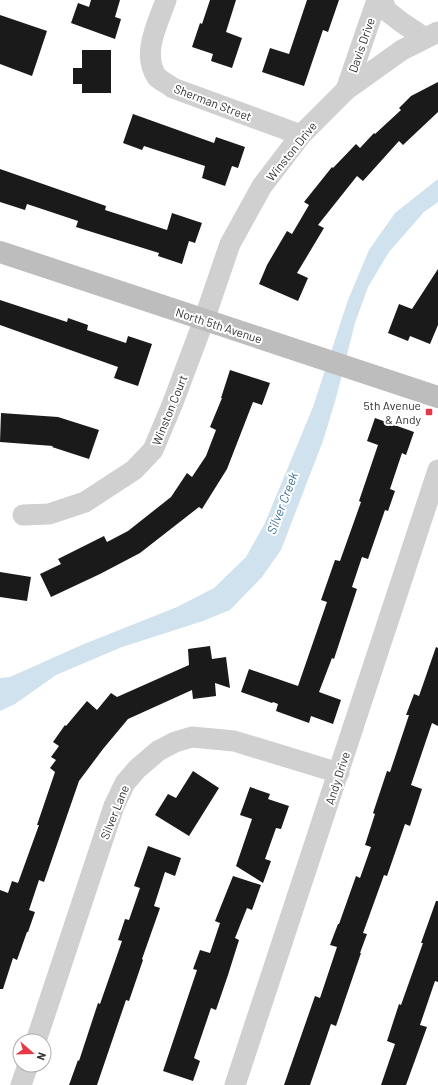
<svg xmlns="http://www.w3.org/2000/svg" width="438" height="1085" font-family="Barlow,sans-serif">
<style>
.water{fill:#cfe2ee}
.building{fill:#1a1a1a}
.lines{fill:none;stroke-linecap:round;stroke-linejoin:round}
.street{stroke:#d0d0d0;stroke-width:21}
.secondary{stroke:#bdbdbd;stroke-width:22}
.poi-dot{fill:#e63946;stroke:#fff;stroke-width:1.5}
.labels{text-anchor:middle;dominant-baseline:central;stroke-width:4;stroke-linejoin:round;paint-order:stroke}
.street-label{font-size:12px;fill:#333;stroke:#fff}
.poi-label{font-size:12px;fill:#333;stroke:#fff;text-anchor:end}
.water-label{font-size:13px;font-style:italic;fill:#3f7597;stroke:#fff}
</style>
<rect width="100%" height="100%" fill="#fff"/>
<polygon class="water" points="438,179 438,202 424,212 389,252 368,287 355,323 336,398 323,441 281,550 262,577 230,610 203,621 122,647 56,675 15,704 0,711 0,678 10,677 84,644 177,607 214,588 246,557 265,523 313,407 348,300 369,250 395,213"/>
<g class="building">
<polygon points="91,0 120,0 115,17 121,19 115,39 71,23 78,3 89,7"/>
<polygon points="210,0 236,0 226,32 242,38 232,68 211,61 213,54 192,47 200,23 202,24"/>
<polygon points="307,0 339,0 328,32 323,30 304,86 262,72 270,48 289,54"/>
<polygon points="0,15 47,31 32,76 0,64"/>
<polygon points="82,50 111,50 111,93 82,93 82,84 73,84 73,68 82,68"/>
<polygon points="438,82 438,112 403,145 399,141 363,181 357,176 318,225 324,228 297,273 308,278 298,301 259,284 267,265 287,231 292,234 309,205 304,202 332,167 333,168 356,144 360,148 374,133 375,134 401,110 399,108 411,96"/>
<polygon points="133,114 214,143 216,137 245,147 238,168 232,166 225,186 202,178 205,166 144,146 142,150 123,143"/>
<polygon points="0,169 106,206 105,210 167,230 172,213 202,223 195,243 189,241 182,264 158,256 159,253 76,227 78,221 27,204 25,210 0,202"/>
<polygon points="438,269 438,325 430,344 410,336 408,341 388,333 399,304 412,309"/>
<polygon points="0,300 67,322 68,318 88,325 87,330 126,343 128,336 152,344 138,386 114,378 118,367 0,325"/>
<polygon points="230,370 270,383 262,405 253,402 227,469 202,509 199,507 140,553 100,574 51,597 40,574 61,564 58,559 104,536 107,542 128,531 171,497 187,473 192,477 206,456 216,430 210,427 222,398 221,398"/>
<polygon points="1,413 58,417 99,430 89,459 52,447 53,446 0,442"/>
<polygon points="375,418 414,432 406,455 402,453 390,489 395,491 388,511 385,510 368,559 362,557 352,587 357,589 334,659 332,658 319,692 341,700 333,724 311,716 309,723 276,711 278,704 273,702 272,703 241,692 249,669 298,686 327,602 321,600 335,560 340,561 361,502 359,501 378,445 367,441"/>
<polygon points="0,572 31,577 27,601 0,597"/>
<polygon points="210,646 212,659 226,657 230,688 215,683 216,696 193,699 192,690 128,719 103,749 79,781 44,882 39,880 29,910 35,912 28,932 27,932 17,960 13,958 3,989 0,989 0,890 8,893 12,881 18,883 39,825 37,825 55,772 50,768 56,760 51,757 59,746 53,742 65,725 66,726 87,701 97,710 111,693 117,697 189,665 188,649"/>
<polygon points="436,647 438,648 438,726 432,723 411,785 422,789 410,826 405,824 387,876 384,875 363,933 367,934 360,953 361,953 336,1026 331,1024 310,1085 284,1085 315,996 320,998 337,947 330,945 338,924 339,924 356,876 360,878 371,847 365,845 375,814 373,813 387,771 390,772 409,715 406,715 414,694 419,696"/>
<polygon points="193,771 219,788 189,836 155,815 168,794 176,798"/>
<polygon points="250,787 270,794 268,799 289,806 281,829 276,828 265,859 271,861 263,883 236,866 252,819 240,815"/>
<polygon points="148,846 181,858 175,876 165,872 154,906 160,908 142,959 143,960 129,1001 126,1000 97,1085 69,1085 78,1060 79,1061 98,1003 100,1004 122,941 118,940 125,919 129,920 140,888 134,886"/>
<polygon points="233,876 261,885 252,910 247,908 235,938 239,940 228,975 216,1010 211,1008 194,1058 200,1061 193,1081 163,1071 197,970 193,969 200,950 210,953 220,923 215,921"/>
<polygon points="436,901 438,901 438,982 435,981 420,1025 427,1027 406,1085 381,1085 395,1044 387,1041 399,1004 401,1005 423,943 421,943"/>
</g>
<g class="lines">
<g class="street">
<path d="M166,0C158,23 141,54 157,77C161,81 168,84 173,88L301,135"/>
<polyline points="382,0 387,11 401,22 425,38"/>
<polyline points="346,90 377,0"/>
<polyline points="23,515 49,514 85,502 134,470 153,450 172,405 204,320 230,244 262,186 301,135 346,90 402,50 438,32"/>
<polyline points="36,1041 114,806 125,783 137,769 158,751 175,742 192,737 234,741 339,773"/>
<polyline points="21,1085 28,1065"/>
<polyline points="235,1085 438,470"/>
</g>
<polyline class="secondary" points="0,252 438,397"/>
</g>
<rect class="poi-dot" x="425" y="408" width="8" height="8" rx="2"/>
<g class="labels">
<g class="street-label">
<text transform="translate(361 45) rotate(-71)">Davis Drive</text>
<text transform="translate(213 102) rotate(21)">Sherman Street</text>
<text transform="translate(291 151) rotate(-51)">Winston Drive</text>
<text transform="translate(219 325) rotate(18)">North 5th Avenue</text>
<text transform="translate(169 410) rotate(-68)">Winston Court</text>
<text transform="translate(337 778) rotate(-72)">Andy Drive</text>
<text transform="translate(114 812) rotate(-68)">Silver Lane</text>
</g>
<g class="poi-label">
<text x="421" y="405">5th Avenue<tspan x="421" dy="14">&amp; Andy</tspan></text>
</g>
<g class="water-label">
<text transform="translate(282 503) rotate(-69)">Silver Creek</text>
</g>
</g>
<g transform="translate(32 1053) rotate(110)"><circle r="19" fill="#ffffff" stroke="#adadad"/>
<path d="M0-3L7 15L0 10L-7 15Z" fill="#e63946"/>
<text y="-6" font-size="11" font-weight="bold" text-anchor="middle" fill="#333333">N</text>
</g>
</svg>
